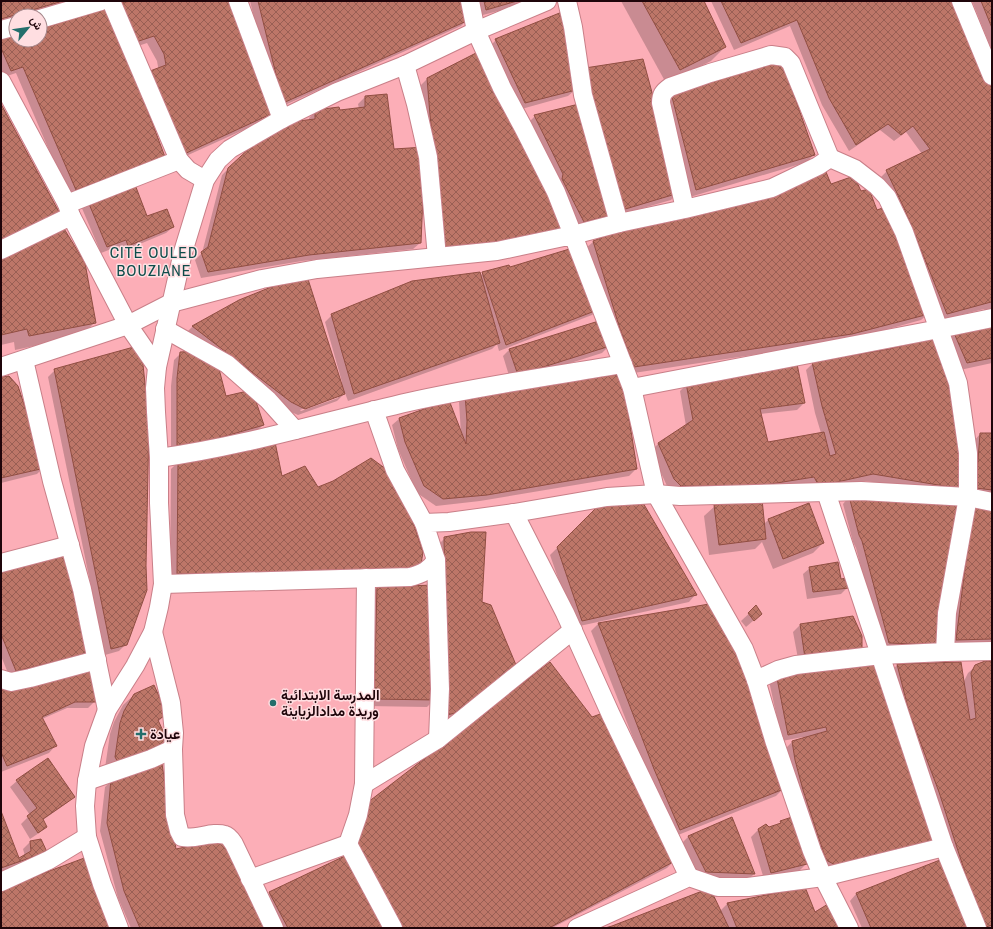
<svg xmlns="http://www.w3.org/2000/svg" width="993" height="929" font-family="'Archivo Narrow',Vazirmatn,sans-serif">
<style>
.shadow{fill:#0003;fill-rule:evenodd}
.building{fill:url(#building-cross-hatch);stroke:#914e42}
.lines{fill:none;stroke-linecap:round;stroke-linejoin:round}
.street-casing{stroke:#c97f88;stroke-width:20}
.street{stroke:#fff;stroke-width:18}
.poi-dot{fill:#236e6b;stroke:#ffdee1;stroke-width:1.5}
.labels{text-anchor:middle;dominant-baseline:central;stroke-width:3;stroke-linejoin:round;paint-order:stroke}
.poi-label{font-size:14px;font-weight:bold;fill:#1f050a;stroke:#ffdee1;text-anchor:start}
.quarter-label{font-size:16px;letter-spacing:1px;fill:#0e4d4b;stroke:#ffdee1}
</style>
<defs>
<pattern id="building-cross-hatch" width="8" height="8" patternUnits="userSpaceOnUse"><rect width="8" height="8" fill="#bd7668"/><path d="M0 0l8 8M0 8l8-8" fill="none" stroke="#995f54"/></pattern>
</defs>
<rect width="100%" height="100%" fill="#fcaeb7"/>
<g class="shadow">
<polygon points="1,1 77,1 26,16 16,16 16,19 1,24"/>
<polygon points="137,1 269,114 263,121 175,161 157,61 147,43 129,49"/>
<polygon points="250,1 460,1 468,19 461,26 276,109"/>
<polygon points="477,1 523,1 506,9 479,16"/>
<polygon points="621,1 703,1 725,47 711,61 666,83"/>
<polygon points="711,1 957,1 992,82 992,313 987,314 984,309 940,320 880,178 887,171 922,154 906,132 894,141 880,130 849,151 822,105 790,26 734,50"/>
<polygon points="972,1 992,1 992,51"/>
<polygon points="1,37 16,40 40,40 164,157 69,197 16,73 4,77 1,70"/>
<polygon points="496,40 575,90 568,96 518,110 489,47"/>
<polygon points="428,78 523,248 423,123 421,85"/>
<polygon points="672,94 813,155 807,162 690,197 665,100"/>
<polygon points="365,97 393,150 420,243 413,249 302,261 201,278 195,260 202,253 222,175 229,168 309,121 309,118 316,111 340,112 359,109 358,104"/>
<polygon points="579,105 677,193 671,200 615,216 610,214 603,221 578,228 528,123 535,116"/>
<polygon points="861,193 877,211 928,314 921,320 845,341 627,374 586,248 593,242"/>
<polygon points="88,200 146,217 173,227 166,233 121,252 119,246 101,253 81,206"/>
<polygon points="1,255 95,322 81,336 15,350 14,342 1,345"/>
<path d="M509,268L599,309L592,315L499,351L497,344L492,349L348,401L345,393L337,401L298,415L284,409L186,333L193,326L341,383L342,382L325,322L332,315L480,276L483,273ZM338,396V398L301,411L300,410Z"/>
<polygon points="992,325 992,363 960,370 948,340 954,334"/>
<polygon points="609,346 602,353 511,382 503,356 510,349"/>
<polygon points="889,350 954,495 866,481 812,492 750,493 667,486 651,451 658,444 686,426 680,391 687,384 804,403 797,410 760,414 768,444 821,433 815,413 806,370 813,363"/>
<polygon points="181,353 225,397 263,425 256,432 171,456 171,386 174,360"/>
<polygon points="55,370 126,644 119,651 105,655 48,377"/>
<polygon points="1,378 44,467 37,474 1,483"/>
<polygon points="465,395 636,469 629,476 480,501 436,506 417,493 398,449 392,425 399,419 461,434 459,402"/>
<polygon points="980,434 992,434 992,497 970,494 974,441"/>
<polygon points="178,462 282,477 318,488 422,552 170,580 171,469"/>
<polygon points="849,497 940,644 882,649 856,548 853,542 843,504"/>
<polygon points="974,505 992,509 992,645 950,646"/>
<polygon points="715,506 764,524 768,520 823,543 813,553 773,569 762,542 755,549 709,555 704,516"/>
<polygon points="597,509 695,595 689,602 575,627 550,555"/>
<polygon points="445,538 515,665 451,719 440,721 438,545"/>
<polygon points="810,568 840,580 848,587 841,594 807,599 803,574"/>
<polygon points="1,569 89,653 10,678 1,656"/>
<polygon points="377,588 434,700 427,707 367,706 371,594"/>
<polygon points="715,604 783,789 776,796 673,837 648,776 591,631 598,624"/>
<polygon points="756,607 754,620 746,627 741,621"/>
<polygon points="853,617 799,664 793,632 800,625"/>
<polygon points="876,660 833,874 819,867 786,748 792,742 804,739 803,737 782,741 769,681"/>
<polygon points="992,662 992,927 990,928 975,928 891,672 897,665 963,683 968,673 976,666"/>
<polygon points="1,691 95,701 88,708 67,708 42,719 55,746 49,753 1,772"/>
<polygon points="134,695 166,714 158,722 167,744 105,768 110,734 114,722 123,705"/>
<polygon points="592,719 674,861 667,868 552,928 278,928 263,900 270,893 351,854"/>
<polygon points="112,780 175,850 270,928 131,928 118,898 100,831 105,787"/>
<polygon points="17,781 74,796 67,803 43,820 46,826 39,833 30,839 21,824 30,815 10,787"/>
<polygon points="1,814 18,859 25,856 23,849 30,842 41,840 39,858 1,872"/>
<polygon points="732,819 754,874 748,880 699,879 681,844 688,837"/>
<polygon points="781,822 806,864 799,871 764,879 751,837 758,830 769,828 778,825"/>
<polygon points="945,859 972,928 862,928 850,901 856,894"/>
<polygon points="804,888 815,913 845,928 608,928 720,911 727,904"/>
</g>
<g class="building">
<polygon points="1,1 63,1 1,19"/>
<polygon points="131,1 235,1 271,114 182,155 150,71 166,65 164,54 154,36 136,42 120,3"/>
<polygon points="258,1 461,1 469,20 283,103"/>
<polygon points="484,1 517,1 486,10"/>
<polygon points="642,1 704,1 726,47 680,70"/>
<polygon points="721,1 958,1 992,80 992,305 991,302 947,314 904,208 886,170 930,149 913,126 901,135 888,124 856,145 829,98 797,20 741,43"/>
<polygon points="981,1 992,1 992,28"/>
<polygon points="108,5 165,157 76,190 23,67 11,71 1,48 1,36 16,31 16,40 40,40 40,24"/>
<polygon points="562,12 576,90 525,103 495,39"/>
<polygon points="478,52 562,225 560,231 444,252 430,115 427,78"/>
<polygon points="643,59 679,193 622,210 585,68"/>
<polygon points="782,61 815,155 696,190 671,93"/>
<polygon points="387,94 394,149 425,147 421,243 309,255 208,272 201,252 208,247 228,168 253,145 298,121 315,119 315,110 339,107 340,110 365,107 365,96"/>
<polygon points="1,104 59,212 1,243"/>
<polygon points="579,104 611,215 584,222 562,179 563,174 534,115"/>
<polygon points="826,172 831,184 854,176 861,191 869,189 877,210 888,206 929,314 852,334 634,367 620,329 593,241 631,226 741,204"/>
<polygon points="134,182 147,216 167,209 174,227 128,246 126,240 107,247 87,199"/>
<polygon points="63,227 85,263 96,323 29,336 27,329 1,335 1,254"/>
<polygon points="576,247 600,309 506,345 482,272 509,265 510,267"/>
<polygon points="480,272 500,343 354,394 331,314 412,281"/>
<polygon points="306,273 345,394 305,409 291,402 192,326 239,300"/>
<polygon points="602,320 610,346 518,375 509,349"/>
<polygon points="992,324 992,358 967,363 954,333"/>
<polygon points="935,337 952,397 958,426 962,489 873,474 819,486 814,477 758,486 681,486 674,479 658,443 693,420 686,383 725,376 757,374 762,371 797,364 805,403 760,409 768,442 824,432 830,456 836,454 822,406 812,362 889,349"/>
<polygon points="141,345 149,423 146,566 147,590 127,645 111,649 54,369"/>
<polygon points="200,351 218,365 226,396 252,390 264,425 177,450 177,378 180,352"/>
<polygon points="622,374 637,469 487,495 443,499 424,486 405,442 399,418 449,400 466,444 467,421 465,394"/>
<polygon points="9,376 18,386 45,468 1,478 1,377"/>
<polygon points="980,433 992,433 992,490 976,488"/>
<polygon points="275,442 282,476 305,466 318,487 333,481 371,458 398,478 423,552 420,571 177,574 178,461"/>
<polygon points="639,496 697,595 582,621 557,547 596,508"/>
<polygon points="849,496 961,504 941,645 889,643 862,541 859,535"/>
<polygon points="762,499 766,539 719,545 714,505"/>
<polygon points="809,503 824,543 783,559 768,519"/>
<polygon points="973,504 992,508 992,639 956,640"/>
<polygon points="471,532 486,532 482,602 491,605 516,665 459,712 447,715 444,537"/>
<polygon points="66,549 90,653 16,671 1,634 1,568"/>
<polygon points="838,562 841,579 847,578 849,588 813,592 809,567"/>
<polygon points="434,585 435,700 374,699 377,587"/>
<polygon points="715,603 758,704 784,789 680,830 654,769 598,623"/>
<polygon points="756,605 762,614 754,621 748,613"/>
<polygon points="853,616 862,636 862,649 805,658 800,624"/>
<polygon points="877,659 933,841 841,868 826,860 803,790 795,760 792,741 827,731 826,727 788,735 776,673"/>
<polygon points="985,661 992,661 992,925 983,928 939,792 909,712 897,664 961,662 970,720 976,718 971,673 975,665"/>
<polygon points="550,662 592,717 603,713 675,861 549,928 397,928 357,844 363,806"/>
<polygon points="92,665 96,702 75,702 42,717 57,746 7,766 1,752 1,690 12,689"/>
<polygon points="154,685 167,714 158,720 169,744 119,764 115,757 120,723 124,711 134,694"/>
<polygon points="48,758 75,797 43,819 47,827 38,833 27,816 37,808 16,780"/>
<polygon points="161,758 176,849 227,838 272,928 140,928 124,891 107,823 111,779"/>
<polygon points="1,811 19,858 31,851 30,841 41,839 47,852 1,868"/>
<polygon points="732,817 755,874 706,872 688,836"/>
<polygon points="792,817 807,864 771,873 758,829 766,824 769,827 781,823 780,821"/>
<polygon points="351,853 390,928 288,928 269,892"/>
<polygon points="87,857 109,928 1,928 1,889"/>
<polygon points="945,858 973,928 871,928 856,893"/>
<polygon points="805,887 815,912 833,901 846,928 737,928 727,903"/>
<polygon points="710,888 729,928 605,928 612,926"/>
</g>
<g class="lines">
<g class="street-casing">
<g id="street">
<polyline points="111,1 179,160 188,170 205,180"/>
<polyline points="238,1 282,119"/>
<polyline points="470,1 476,31 502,88 523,127 556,192 573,235 619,223"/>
<path d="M567,1L573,27L583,95L619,223L685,209L772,188L818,166L830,158L791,63L785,57L771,55L710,73L670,87C663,92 661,95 661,103L685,209"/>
<polyline points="961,1 992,76"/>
<polyline points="40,19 101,1"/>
<polyline points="1,30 16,26"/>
<polyline points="405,65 416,104 428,157 437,257"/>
<polyline points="1,81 67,204 71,216 128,325 157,367"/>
<polyline points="67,204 179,160"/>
<polyline points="1,250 71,216"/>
<polyline points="165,329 227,364 268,400 295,430"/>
<polyline points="24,360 52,481 82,589 107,710"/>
<polyline points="1,367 128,325 171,303 262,279 317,269 497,251 573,235 632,388 656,494 744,649 756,680 774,740 812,851 823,877 849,928"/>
<polyline points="632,388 939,329 992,318"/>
<polyline points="374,410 395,470 424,523"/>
<path d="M159,458C244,446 326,421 409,402C480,386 552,376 623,364"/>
<polyline points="826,492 944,847 977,928"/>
<polyline points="514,513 565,613 611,715 689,877"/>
<polyline points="436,560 440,689 438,739"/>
<polyline points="1,563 70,545"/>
<path d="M163,584L410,577C422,574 430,570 436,560L424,523L449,522L514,513L607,497L656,494L680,496L861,491L968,497L992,502"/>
<path d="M153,632L171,703L174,733L173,749L175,815L179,831L182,837C196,840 212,831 225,835C229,836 232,841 234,844L274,928"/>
<polyline points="945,652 992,651"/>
<polyline points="1,679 11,682 30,678 97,660"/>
<polyline points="756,680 778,670 796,665 881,655 945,652 947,613 968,497 968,453 958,383 904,232 887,197 877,186 855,169 830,158"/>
<polyline points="87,781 151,759 173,749"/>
<polyline points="364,784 438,739 573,630"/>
<polyline points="348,844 393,928"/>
<polyline points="250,879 348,844 358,815 364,784 366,578"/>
<polyline points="1,882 49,860 87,837"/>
<polyline points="119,928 102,884 87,837 85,806 87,781 94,746 107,710 135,666 153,632 159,607 163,584 159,503 159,458 156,412 155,388 157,367 183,252 205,180 218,160 230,149 282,119 337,92 405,65 476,31 547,1"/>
<polyline points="577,928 689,877 718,887 748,887 823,877 944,847"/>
</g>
</g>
<use href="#street" class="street"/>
</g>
<g class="poi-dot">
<circle cx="273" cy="703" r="4"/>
<path d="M139 728h4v4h4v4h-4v4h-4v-4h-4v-4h4z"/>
</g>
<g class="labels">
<g class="poi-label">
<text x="281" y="695">المدرسة الابتدائية<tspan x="281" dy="16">وريدة مدادالزياينة</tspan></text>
<text x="150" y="734">عيادة</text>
</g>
<g class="quarter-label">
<text x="154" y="252">CITÉ OULED<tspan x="154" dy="18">BOUZIANE</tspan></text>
</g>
</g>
<rect width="993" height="929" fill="none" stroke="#1f050a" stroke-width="4"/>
<g transform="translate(28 28) rotate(61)"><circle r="19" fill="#ffdee1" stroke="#a5878b"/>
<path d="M0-3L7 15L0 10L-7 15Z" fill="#236e6b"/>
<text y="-6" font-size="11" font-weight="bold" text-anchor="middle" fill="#1f050a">ش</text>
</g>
</svg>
